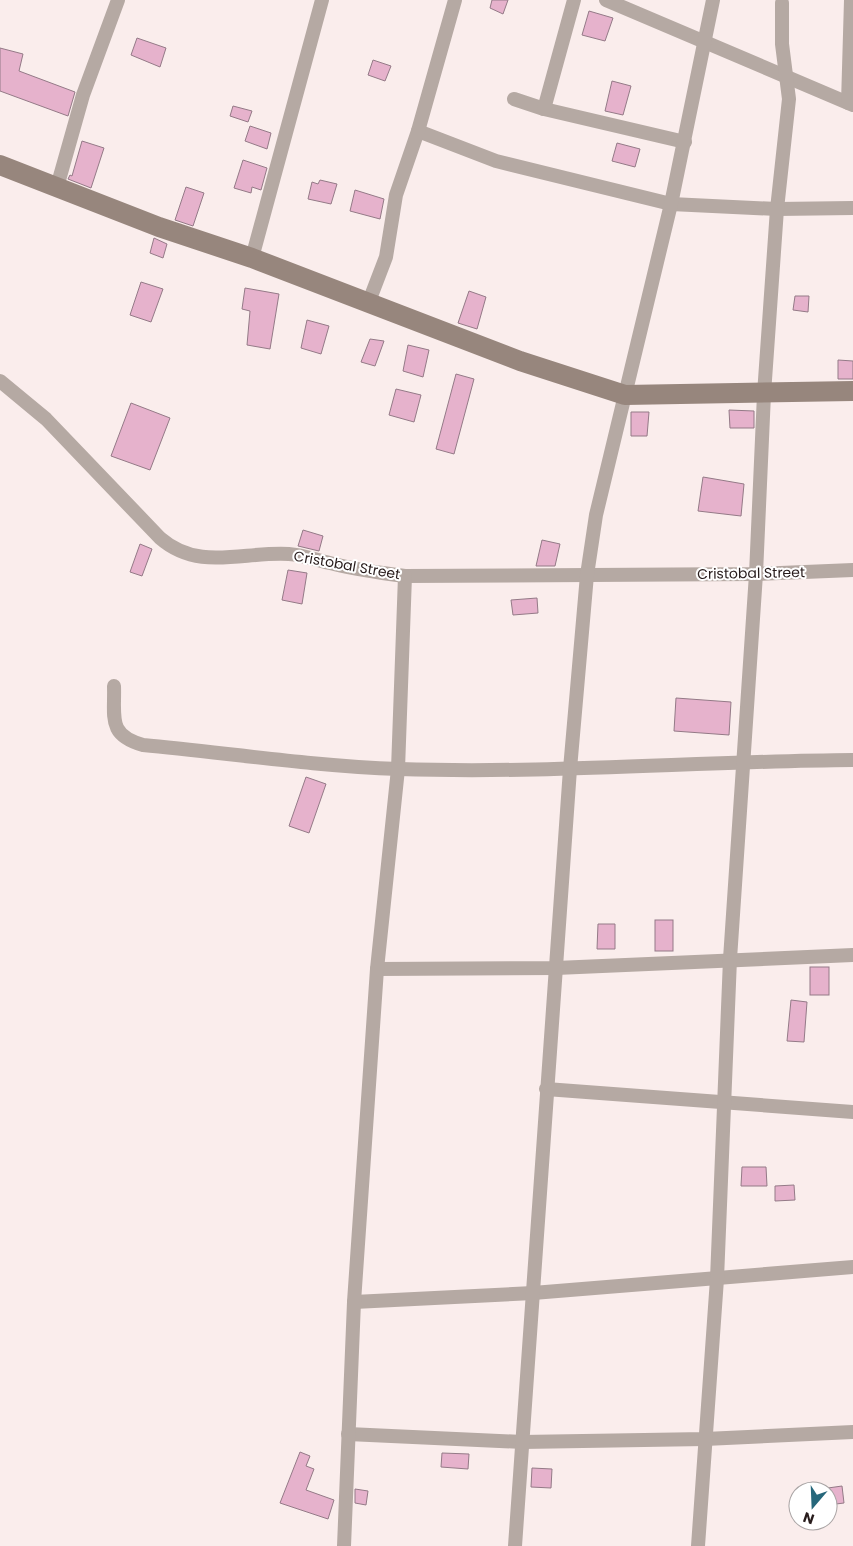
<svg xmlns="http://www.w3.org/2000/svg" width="853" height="1546" font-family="Poppins,sans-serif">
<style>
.building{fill:#e6b2cc;stroke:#947a87}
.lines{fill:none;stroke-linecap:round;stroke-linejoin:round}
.minor{stroke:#b5a9a3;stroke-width:14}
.secondary{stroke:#97867d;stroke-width:20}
.labels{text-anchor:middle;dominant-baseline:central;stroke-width:4;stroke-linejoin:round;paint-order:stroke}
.street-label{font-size:14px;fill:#271b1b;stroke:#fff}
</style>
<rect width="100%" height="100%" fill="#faedec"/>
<g class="building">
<polygon points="492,0 508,0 503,14 490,8"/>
<polygon points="589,11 613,18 605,41 582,35"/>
<polygon points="137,38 166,48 160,67 131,55"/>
<polygon points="0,48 23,54 19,71 75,92 68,116 0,91"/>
<polygon points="373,60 391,66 385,81 368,75"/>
<polygon points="612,81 631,86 623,115 605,111"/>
<polygon points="233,106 252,111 248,122 230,116"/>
<polygon points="250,126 271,133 267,149 245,141"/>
<polygon points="82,141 104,148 91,188 68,179 70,175 72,176"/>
<polygon points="617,143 640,149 635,167 612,161"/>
<polygon points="243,160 267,168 261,190 252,187 251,193 234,188"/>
<polygon points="320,180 337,184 331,204 308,199 312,182 318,184"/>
<polygon points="186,187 204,193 193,226 175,220"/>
<polygon points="355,190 384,199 380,219 350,211"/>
<polygon points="154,238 167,244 163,258 150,253"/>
<polygon points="141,282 163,289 151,322 130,315"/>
<polygon points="245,288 279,294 270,349 247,345 250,311 242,309"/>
<polygon points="469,291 486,297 477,329 458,323"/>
<polygon points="795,296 809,296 808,312 793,310"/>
<polygon points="307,320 329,326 321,354 301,348"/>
<polygon points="370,339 384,341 375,366 361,362"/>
<polygon points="408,345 429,350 423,377 403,371"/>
<polygon points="838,360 853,361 853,379 838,379"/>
<polygon points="456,374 474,379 454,454 436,449"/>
<polygon points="396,389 421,395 414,422 389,415"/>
<polygon points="131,403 170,418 150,470 111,456"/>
<polygon points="729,410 754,411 754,428 730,428"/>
<polygon points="631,412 649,412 647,436 631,436"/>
<polygon points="703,477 744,484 741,516 698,511"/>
<polygon points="303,530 323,536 319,551 298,546"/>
<polygon points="542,540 560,544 555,566 536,566"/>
<polygon points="140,544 152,549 142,576 130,572"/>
<polygon points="288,570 307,573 302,604 282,600"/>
<polygon points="537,598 538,613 513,615 511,600"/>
<polygon points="676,698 731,702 729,735 674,731"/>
<polygon points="306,777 326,784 309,833 289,826"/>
<rect x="655" y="920" width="18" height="31"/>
<polygon points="598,924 615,924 615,949 597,949"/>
<rect x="810" y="967" width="19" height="28"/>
<polygon points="791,1000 807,1002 804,1042 787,1041"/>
<polygon points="742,1167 766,1167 767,1186 741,1186"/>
<polygon points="794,1185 795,1200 775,1201 775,1186"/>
<polygon points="300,1452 310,1456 306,1466 314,1469 306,1490 334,1500 328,1519 280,1503"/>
<polygon points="442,1453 469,1454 468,1469 441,1467"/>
<polygon points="532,1468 552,1469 551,1488 531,1487"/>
<polygon points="842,1486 844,1503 828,1505 828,1488"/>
<polygon points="355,1489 368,1491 366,1505 355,1503"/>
</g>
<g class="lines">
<g class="minor">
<polyline points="606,0 853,105"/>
<polyline points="514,99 544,109 685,142"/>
<polyline points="848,103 851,0"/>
<polyline points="544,109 574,0"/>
<polyline points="418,131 496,161 671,204 777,209 853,208"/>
<polyline points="57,187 83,95 118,0"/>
<polyline points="252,258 322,0"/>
<polyline points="368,304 386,257 396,195 418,131 455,0"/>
<path d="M0,381L46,419L160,538C199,572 243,551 289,554C304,555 319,561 334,564C357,570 381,573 405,576L756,574L853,570"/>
<path d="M114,686C115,717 107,735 143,745C228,753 313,766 399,769C550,774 702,761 853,760"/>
<polyline points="377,969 556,968 853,955"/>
<polyline points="546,1089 853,1112"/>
<polyline points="354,1302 533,1293 853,1267"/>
<polyline points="348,1434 522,1442 705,1439 853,1432"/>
<polyline points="344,1546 354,1302 377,969 398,769 405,576"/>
<polyline points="515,1546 570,769 587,575 596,515 671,204 713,0"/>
<polyline points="698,1546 717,1279 730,959 756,574 764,394 777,209 789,99 782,44 782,3"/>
</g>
<polyline class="secondary" points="0,165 159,227 252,258 520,361 625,395 853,391"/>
</g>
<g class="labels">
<g class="street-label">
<text transform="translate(347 565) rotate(10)">Cristobal Street</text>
<text transform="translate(751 573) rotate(-1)">Cristobal Street</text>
</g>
</g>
<g transform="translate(813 1506) rotate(199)"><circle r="24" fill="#ffffff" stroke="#a9a4a4"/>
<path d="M0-4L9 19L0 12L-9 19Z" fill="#26677b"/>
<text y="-8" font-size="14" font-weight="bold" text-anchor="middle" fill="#271b1b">N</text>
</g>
</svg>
